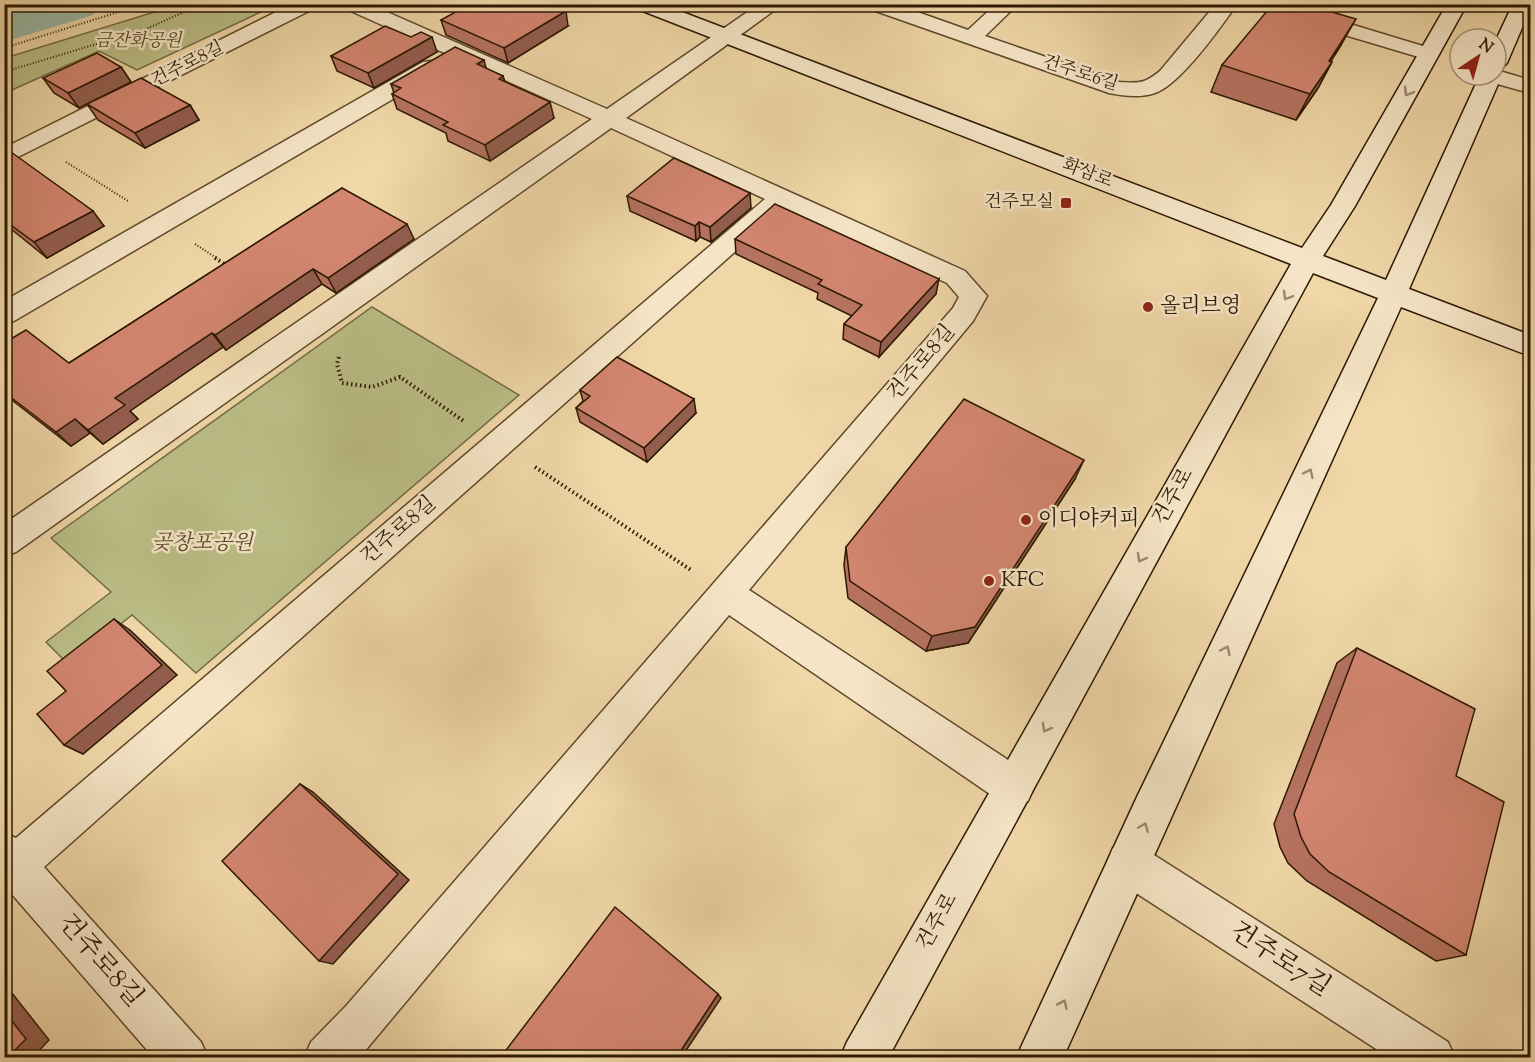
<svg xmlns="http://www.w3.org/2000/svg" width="1535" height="1062" font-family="'Sorts Mill Goudy','Noto Serif KR',serif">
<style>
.green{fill:#bbbe86;stroke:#746c44;stroke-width:1.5}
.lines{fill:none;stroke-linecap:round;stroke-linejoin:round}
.river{fill:#9abaa5;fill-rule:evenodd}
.street-casing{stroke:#5e482b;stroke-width:3}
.secondary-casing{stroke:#2d1902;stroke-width:3}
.path-far1{stroke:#2d1902;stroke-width:2;stroke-dasharray:1 2;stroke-linecap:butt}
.path{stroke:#2d1902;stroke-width:4;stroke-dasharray:1.5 3;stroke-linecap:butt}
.street{fill:#f5e5c6;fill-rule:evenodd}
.secondary{fill:#f5e5c6;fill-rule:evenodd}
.wall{fill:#b57260;stroke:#2d1902;stroke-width:1.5}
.shaded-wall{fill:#935d4e;stroke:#2d1902;stroke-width:1.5}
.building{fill:#d28570;stroke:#2d1902;stroke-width:1.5}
.oneway{stroke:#9b896e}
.poi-dot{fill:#8f2418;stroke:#f5e5c6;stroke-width:2}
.labels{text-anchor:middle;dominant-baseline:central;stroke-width:5;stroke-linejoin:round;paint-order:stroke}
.far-park-label{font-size:18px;font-style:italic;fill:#584b2a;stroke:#f5e5c6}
.far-street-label{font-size:18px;fill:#2d1902;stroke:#f5e5c6}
.far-poi-label{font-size:18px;fill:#2d1902;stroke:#f5e5c6;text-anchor:end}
.poi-label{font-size:21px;fill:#2d1902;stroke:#f5e5c6;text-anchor:start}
.street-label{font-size:21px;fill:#2d1902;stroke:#f5e5c6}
.park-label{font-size:21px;font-style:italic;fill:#584b2a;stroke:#f5e5c6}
.near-street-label{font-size:26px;fill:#2d1902;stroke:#f5e5c6}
</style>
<rect width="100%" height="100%" fill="#f0d7a7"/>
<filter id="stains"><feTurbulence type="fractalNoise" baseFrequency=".00333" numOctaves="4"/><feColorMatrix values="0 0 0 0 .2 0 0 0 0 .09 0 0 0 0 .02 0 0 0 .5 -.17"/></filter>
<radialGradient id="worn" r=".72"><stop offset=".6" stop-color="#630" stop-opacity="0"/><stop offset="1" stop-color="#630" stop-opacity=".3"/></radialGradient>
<g class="green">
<polygon points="177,5 276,5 137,70 99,51 5,93 5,58"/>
<polygon points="372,307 519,395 196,673 132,615 69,665 46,642 111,592 51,538"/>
</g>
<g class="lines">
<polygon class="river" points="17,4 100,4 93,15 4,42 4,8"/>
<g class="street-casing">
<g id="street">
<polygon points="292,4 318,4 315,8 4,164 4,148"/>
<polygon points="341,4 369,4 607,109 759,4 783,4 626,118 965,271 987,296 973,321 749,590 1028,773 1034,787 1028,801 1014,807 1000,801 729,615 359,1058 304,1058 311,1042 346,1006 953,308 959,297 947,283 784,208 44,867 201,1042 208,1058 154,1058 4,885 4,833 16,838 765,199 611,128 16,552 4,556 4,524 592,119 344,8"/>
<path d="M864,4H895L968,30L996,4H1018L985,36L1119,82C1140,83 1144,84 1160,71L1216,4H1237C1221,27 1180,85 1155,93C1141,98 1124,96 1109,93L867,8Z"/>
<polygon points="1251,4 1284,4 1436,50 1439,54 1436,58 1429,60 1422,58 1254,8"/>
<polygon points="431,61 439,62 442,67 439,72 14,321 4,323 4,301 423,62"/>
<polygon points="1496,70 1530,80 1530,93 1483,80 1480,75 1496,75"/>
<polygon points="1128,842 1143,848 1448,1042 1455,1058 1390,1058 1113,878 1107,863 1113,848"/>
</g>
</g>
<g class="secondary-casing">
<g id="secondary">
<polygon points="632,4 661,4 1302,248 1331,205 1447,4 1467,4 1355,206 1323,256 1386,280 1480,75 1496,75 1496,70 1502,75 1409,289 1530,335 1530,356 1401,307 1063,1058 1016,1058 1137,797 1378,298 1313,273 888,1058 840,1058 847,1042 1291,264 635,8"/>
<polygon points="1513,4 1530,4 1530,9 1507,63 1503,67 1496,69 1496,40"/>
</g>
</g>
<g class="path-far1">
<polyline points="4,48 144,4"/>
<polyline points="4,72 146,29 202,4"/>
<polyline points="66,162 128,201"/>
<polyline points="195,244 218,259"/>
</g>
<g class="path">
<polyline points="215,258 226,265"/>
<polyline points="339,357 337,364 342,383 372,387 400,377 465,422"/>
<polyline points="535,467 691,570"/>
</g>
<use href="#street" class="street"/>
<use href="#secondary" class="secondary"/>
</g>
<g class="wall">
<polygon points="441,20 568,26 508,63 446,35"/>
<polygon points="411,37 437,52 374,88 337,71 331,56"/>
<polygon points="1341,45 1331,61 1332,62 1318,88 1296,120 1211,92 1222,65"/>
<polygon points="121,67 131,82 79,108 54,93 43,78"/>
<polygon points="486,69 503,76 505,82 554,118 490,161 448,141 446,133 397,109 392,94 394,93 391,84"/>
<polygon points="87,104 190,105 199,120 145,148 98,120"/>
<polygon points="4,147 104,226 47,258 11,229 4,223"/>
<polygon points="342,188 414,239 336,293 322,284 226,350 223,347 130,411 138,419 103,444 90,433 71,446 4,394 4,343 69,363"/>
<polygon points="627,196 751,208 711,242 700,237 696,241 630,211"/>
<polygon points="735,239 936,294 879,357 843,339 844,324 852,316 817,299 818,293 736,254"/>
<polygon points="580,390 696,413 647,462 580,422 576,408 583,401"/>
<polygon points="1075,479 968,643 926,651 848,598 844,565 846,547"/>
<polygon points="1357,648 1456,776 1466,955 1436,961 1307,881 1288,863 1280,847 1274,824 1337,663"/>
</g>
<g class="shaded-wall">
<polygon points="566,11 568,26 508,63 504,48"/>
<polygon points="1356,19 1341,45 1314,87 1329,61"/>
<polygon points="432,37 437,52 374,88 368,73"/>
<polygon points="484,60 488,75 477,64"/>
<polygon points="1332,62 1318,88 1296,120 1310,94"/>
<polygon points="121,67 131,82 79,108 68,93"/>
<polygon points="503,76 507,92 499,79"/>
<polygon points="550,102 554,118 490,161 485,145"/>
<polygon points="190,105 199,120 145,148 135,133"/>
<polygon points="750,193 751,208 711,242 710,227"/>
<polygon points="93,211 104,226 47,258 34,242"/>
<polygon points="699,222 700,237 696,241 695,226"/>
<polygon points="407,224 414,239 336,293 328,278"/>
<polygon points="313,269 322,284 226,350 215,335"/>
<polygon points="939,279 936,294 879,357 881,342"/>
<polygon points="212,333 223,347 130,411 138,419 103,444 88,430 115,398"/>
<polygon points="694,399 696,413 647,462 644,448"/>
<polygon points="75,419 90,433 71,446 56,432"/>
<polygon points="1084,460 1075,479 968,643 926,651 932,636"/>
<polygon points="114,619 130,630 177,675 83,754 64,745"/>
<polygon points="300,784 313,792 409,880 333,964 319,961"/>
<polygon points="4,983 49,1040 32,1058 7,1058 4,1011"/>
<polygon points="718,994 721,998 681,1058 676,1058"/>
</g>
<g class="building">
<polygon points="470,4 549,4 566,11 504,48 441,20"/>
<polygon points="1273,4 1304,4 1356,19 1329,61 1332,62 1310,94 1222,65"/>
<polygon points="385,26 411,37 421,32 432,37 368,73 331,56"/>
<polygon points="455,47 484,60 477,64 503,76 499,79 550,102 485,145 443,125 448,122 392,94 401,88 391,84"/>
<polygon points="97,53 121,67 68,93 43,78"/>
<polygon points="141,78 190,105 135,133 87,104"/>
<polygon points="4,147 93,211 34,242 4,220"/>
<polygon points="674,158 750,193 710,227 699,222 695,226 627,196"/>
<polygon points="342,188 407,224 328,278 313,269 215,335 212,333 115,398 125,405 88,430 75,419 56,432 4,392 4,343 26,330 69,363"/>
<polygon points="775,204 939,279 881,342 844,324 862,305 818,284 822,280 735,239"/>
<polygon points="617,357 694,399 644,448 576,408 590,396 580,390"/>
<polygon points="964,399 1084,460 975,627 932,636 850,581 846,547"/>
<polygon points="114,619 162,665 64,745 37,714 66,691 47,671"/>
<polygon points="1357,648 1475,709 1456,776 1504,802 1466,955 1329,872 1310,854 1301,837 1294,814"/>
<polygon points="300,784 398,874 319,961 222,861"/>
<polygon points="615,907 718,994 676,1058 500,1058"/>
<polygon points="4,1011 26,1039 7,1058 4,1058"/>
</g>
<defs><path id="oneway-chevron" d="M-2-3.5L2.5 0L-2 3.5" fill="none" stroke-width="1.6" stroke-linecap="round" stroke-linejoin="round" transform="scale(1.5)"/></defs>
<g class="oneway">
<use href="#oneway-chevron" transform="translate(1408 92) rotate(120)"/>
<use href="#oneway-chevron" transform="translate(1287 296) rotate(120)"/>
<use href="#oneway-chevron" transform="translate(1309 473) rotate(-65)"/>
<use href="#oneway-chevron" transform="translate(1141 558) rotate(119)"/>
<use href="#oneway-chevron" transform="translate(1226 650) rotate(-65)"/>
<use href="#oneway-chevron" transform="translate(1046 728) rotate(119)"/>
<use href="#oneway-chevron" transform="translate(1144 827) rotate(-67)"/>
<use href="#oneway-chevron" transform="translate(1063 1004) rotate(-66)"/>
</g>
<g class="poi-dot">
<rect x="1060" y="197" width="12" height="12" rx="3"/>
<circle cx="1148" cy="307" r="6"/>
<circle cx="1026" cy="520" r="6"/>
<circle cx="989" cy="581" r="6"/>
</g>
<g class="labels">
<g class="far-park-label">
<text x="138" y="42">금잔화공원</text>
</g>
<g class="far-street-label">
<text transform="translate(188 65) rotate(-27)">건주로8길</text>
<text transform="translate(1080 74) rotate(18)">건주로6길</text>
<text transform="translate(1087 174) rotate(21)">화삼로</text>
</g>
<g class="far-poi-label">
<text x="1054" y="203">건주모실</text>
</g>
<g class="poi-label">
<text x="1160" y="307">올리브영</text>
<text x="1038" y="520">이디야커피</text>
<text x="1001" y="581">KFC</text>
</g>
<g class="street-label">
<text transform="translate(922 363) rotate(-50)">건주로8길</text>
<text transform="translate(1174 497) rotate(-61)">건주로</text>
<text transform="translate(399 531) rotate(-41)">건주로8길</text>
<text transform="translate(938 922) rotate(-61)">건주로</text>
</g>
<g class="park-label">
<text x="202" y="544">곶창포공원</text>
</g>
<g class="near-street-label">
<text transform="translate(1280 960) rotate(33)">건주로7길</text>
<text transform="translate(100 961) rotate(49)">건주로8길</text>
</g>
</g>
<rect width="1535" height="1062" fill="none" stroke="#f0d7a7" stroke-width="24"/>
<rect x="6" y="6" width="1523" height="1050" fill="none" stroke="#2d1902" stroke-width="3"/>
<rect x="12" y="12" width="1511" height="1038" fill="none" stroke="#2d1902" stroke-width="1.5"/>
<g transform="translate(1478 57) rotate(36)"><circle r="28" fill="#f5e5c6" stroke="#a59378" stroke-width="1.5"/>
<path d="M0-4.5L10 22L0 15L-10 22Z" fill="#8f2418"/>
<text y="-9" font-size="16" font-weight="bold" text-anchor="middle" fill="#2d1902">N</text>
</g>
<rect width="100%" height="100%" filter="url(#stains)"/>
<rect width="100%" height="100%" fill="url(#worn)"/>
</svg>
